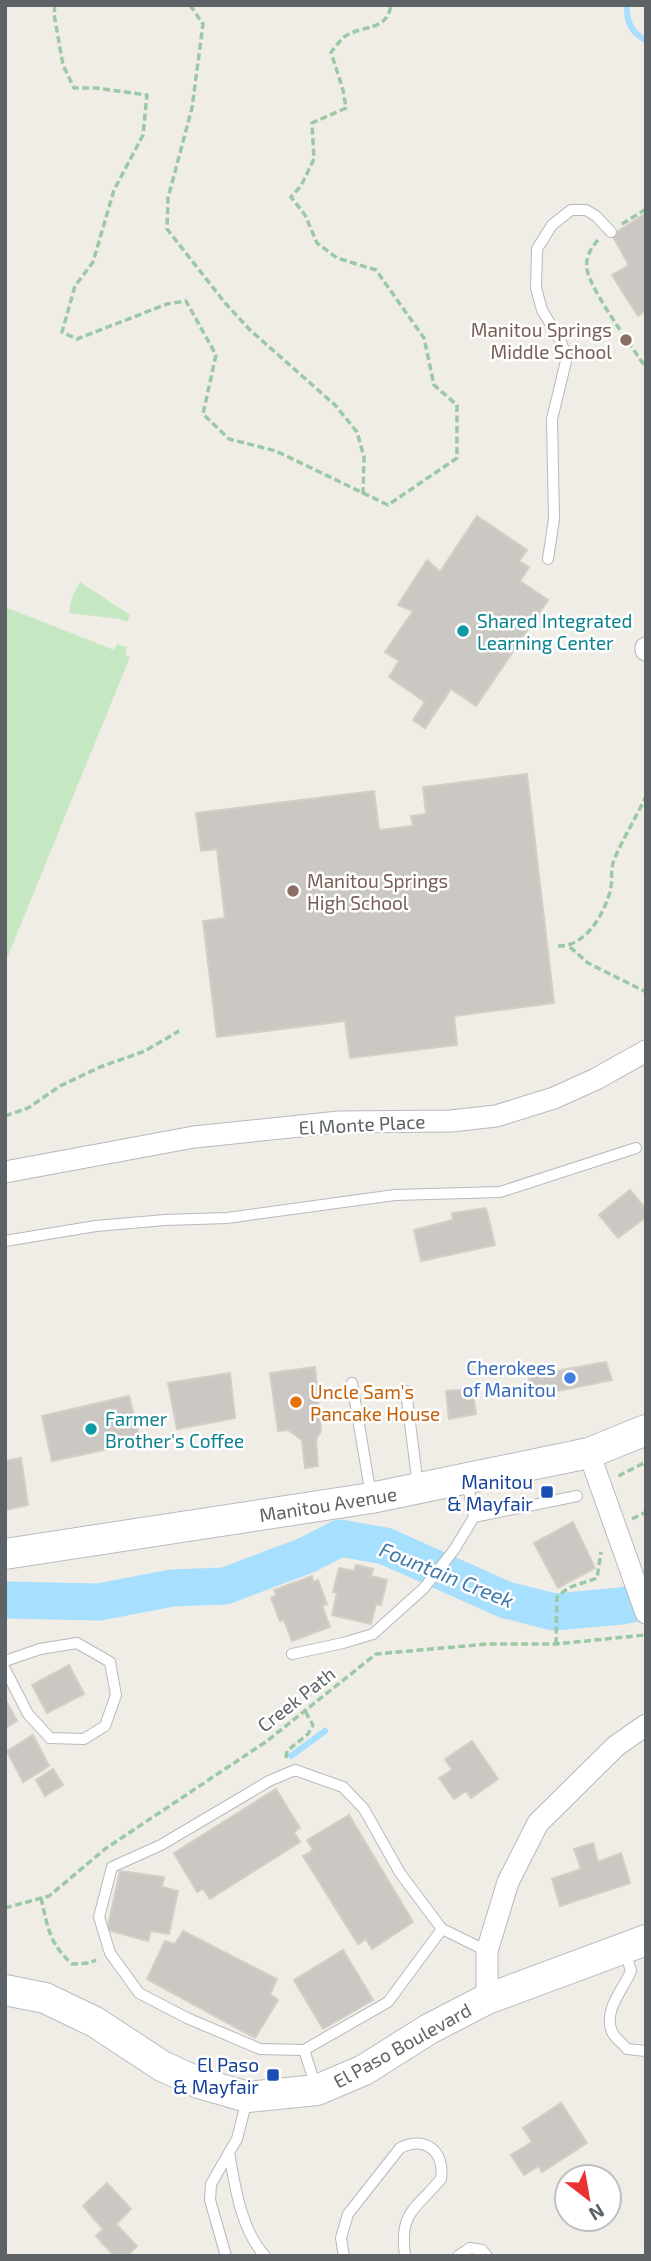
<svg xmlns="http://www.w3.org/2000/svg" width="651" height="2261" font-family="'Exo 2',sans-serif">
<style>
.green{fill:#c5e7c2}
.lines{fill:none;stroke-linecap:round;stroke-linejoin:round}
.stream{stroke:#a7dfff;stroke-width:6}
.river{stroke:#a7dfff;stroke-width:37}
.building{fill:#cbc8c3;stroke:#d5cec4;stroke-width:2}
.lane-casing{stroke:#b6b9bd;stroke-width:12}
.street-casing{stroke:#b6b9bd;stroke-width:23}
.secondary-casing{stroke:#b7bbc0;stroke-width:32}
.path{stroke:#9bc8a5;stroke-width:3.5;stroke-dasharray:7 3.5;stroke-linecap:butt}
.lane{stroke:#fff;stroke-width:10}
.street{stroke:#fff;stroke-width:21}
.secondary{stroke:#fff;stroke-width:30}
.education-dot{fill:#8d6e63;stroke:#fff;stroke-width:2.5}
.culture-dot{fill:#0f9aa8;stroke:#fff;stroke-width:2.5}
.shop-dot{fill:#3f7fe0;stroke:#fff;stroke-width:2.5}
.food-dot{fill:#e8710a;stroke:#fff;stroke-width:2.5}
.transit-dot{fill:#1a4fb4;stroke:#fff;stroke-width:2.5}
.labels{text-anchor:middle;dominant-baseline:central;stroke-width:5;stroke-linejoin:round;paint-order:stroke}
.education-label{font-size:19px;fill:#785e54;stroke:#fff;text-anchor:end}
.culture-label{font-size:19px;fill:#0d838f;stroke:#fff;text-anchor:start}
.street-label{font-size:19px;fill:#5d6266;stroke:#fff}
.shop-label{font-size:19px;fill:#366cbe;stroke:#fff;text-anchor:end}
.food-label{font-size:19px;fill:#c56008;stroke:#fff;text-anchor:start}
.transit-label{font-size:19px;fill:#164399;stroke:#fff;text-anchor:end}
.water-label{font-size:21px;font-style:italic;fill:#3f7aaa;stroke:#fff}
</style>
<rect width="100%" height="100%" fill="#f0ede6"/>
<g class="green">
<polygon points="80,582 130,615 127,622 120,619 69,613 72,597"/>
<polygon points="5,607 114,650 117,644 127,647 125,655 130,657 5,963"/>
</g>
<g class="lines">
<g class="stream">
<path d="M627,5C626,21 631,33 646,40"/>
<polyline points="291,1756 325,1731"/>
</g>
<polyline class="river" points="5,1600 99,1602 172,1588 225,1586 307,1555 340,1538 385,1546 506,1600 554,1612 621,1606 646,1601"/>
</g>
<g class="building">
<polygon points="646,213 646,311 638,316 612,275 629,265 612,235"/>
<polygon points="477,516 527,550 519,561 529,567 520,581 548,600 476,706 451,689 425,728 413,720 425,702 389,677 399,661 385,652 413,611 398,605 427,560 440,572"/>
<polygon points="527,774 554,1003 454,1016 457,1045 350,1058 345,1021 217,1037 203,921 225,918 217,849 201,851 196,813 374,791 379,830 413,826 411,816 426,814 423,787"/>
<polygon points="630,1190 646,1209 646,1217 618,1238 599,1215"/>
<polygon points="486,1208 495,1245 421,1261 414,1230 453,1220 452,1213"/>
<polygon points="606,1362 612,1380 532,1396 529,1376"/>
<polygon points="315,1367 321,1431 316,1440 318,1466 305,1468 302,1440 288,1430 278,1431 270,1373"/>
<polygon points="230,1373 235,1418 177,1429 168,1383"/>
<polygon points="472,1389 476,1414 449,1419 446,1391"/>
<polygon points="129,1396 141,1442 52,1461 42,1416"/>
<polygon points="21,1458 28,1505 5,1510 5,1461"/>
<polygon points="573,1522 595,1568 558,1588 534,1543"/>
<polygon points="356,1565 373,1569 371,1576 387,1580 381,1605 376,1604 371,1624 332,1615 337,1593 333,1592 339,1568 354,1571"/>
<polygon points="312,1576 313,1582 318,1580 327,1604 322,1606 330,1627 292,1641 284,1620 280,1621 271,1598 276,1595 274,1590"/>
<polygon points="69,1665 84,1694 47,1713 32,1685"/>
<polygon points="5,1699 17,1721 5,1728"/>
<polygon points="33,1735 49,1766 23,1782 7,1751"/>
<polygon points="472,1741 498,1779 471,1798 466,1791 454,1799 439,1778 452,1770 445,1759"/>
<polygon points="53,1769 63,1785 45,1796 36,1780"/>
<polygon points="276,1789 300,1828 294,1832 300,1842 210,1899 203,1889 197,1892 174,1853"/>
<polygon points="349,1815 413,1922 372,1949 366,1939 358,1944 303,1856 313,1850 307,1840"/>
<polygon points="593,1843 598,1862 621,1853 630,1883 560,1906 552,1879 581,1869 574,1849"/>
<polygon points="120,1871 164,1877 162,1887 178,1891 169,1934 151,1931 148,1941 107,1930"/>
<polygon points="183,1931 277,1979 270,1994 278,2000 255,2038 147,1979 165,1941 175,1944"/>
<polygon points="343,1950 373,2000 323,2029 294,1980"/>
<polygon points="561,2103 587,2143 542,2172 539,2166 524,2175 511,2155 532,2142 523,2128"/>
<polygon points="107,2183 131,2209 116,2224 137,2246 127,2256 114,2256 96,2236 103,2229 83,2206"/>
</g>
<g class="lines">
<g class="lane-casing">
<g id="lane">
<polyline points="548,559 554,519 552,419 567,357 560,340 542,310 536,288 537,249 552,225 571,210 586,210 596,216 611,232"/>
<polyline points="5,1241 96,1226 165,1220 227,1218 395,1195 500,1192 636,1148"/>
<polyline points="352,1383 371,1496"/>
<polyline points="406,1391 418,1486"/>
<polyline points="474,1517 577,1496"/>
<polyline points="292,1654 343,1643 373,1634 424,1588 454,1550 474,1517 467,1481"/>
<polyline points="5,1661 40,1649 77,1643 110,1662 116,1695 105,1726 84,1739 50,1738 28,1714 5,1669"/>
<polygon points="295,1770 343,1787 364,1809 400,1873 442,1929 388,2002 304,2050 260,2049 187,2018 139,1993 110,1953 99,1917 112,1867 161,1845 269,1781"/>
<polyline points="442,1929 487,1951"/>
<path d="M625,1951L631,1971C623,1990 603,2010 612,2032C615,2038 623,2044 627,2049L646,2051"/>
<polyline points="304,2050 316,2087"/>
<path d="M229,2153C235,2186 241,2230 265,2256"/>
<polyline points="226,2256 210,2200 211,2184 237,2139 247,2100"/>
<path d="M344,2256L341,2238L348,2214L400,2148C426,2135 445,2152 441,2179C416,2209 399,2211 405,2256"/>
<polyline points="458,2256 470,2248 482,2250 487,2256"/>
</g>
</g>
<g class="street-casing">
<g id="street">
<polyline points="646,648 646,650"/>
<polyline points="5,1172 194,1137 339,1122 451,1121 496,1116 554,1098 596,1079 646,1051"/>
<polyline points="589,1453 646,1613"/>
<polyline points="487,1999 487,1951 508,1882 538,1823 616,1746 646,1725"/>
</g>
</g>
<g class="secondary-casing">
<g id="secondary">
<polyline points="5,1554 371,1498 589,1453 646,1430"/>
<polyline points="5,1990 45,1998 95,2022 162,2066 199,2083 248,2097 317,2090 364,2070 429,2029 487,1999 646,1940"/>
</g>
</g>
<g class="path">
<path d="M55,5L54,14L63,65L74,88H96L147,95L143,135L114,190L93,262L75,286L62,332L77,339L167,304L186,301L216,355L203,414L229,439L276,451L388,505L457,458V405L434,385L424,338L376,270L337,258L317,243L305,215L291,197L301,186L314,159L312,123L346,108L343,90L331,52C336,47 341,38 347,35C365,25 387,31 391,5"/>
<polyline points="190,5 203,24 192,108 168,198 167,229 226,304 250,330 335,405 357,432 364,457 363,494"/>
<polyline points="622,224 646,209"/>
<path d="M598,240C591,248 585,258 587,269C590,290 633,348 646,368"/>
<path d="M558,946C585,947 603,916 610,892C613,881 610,870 614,860C623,838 636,818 646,796"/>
<polyline points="570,947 588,963 646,992"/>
<polyline points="5,1116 28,1108 60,1086 100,1067 145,1051 179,1031"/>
<polyline points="620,1477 620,1475 646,1462"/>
<polyline points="632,1519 646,1512"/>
<polyline points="556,1644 557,1597 568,1588 597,1578 601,1552"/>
<polyline points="286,1758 287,1751 308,1734 313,1725 305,1711"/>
<path d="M41,1898C48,1928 49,1943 72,1964L89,1963L96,1960"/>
<polyline points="5,1908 49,1896 105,1849 267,1741 376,1654 487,1644 556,1644 645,1635"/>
</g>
<use href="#lane" class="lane"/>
<use href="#street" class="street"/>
<use href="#secondary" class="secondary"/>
</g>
<g class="education-dot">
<circle cx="626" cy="340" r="7"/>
<circle cx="293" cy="891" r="7"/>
</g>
<g class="culture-dot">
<circle cx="463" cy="631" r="7"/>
<circle cx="91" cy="1429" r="7"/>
</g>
<circle class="shop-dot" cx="570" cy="1378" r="7"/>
<circle class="food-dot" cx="296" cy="1402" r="7"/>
<g class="transit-dot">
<rect x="540" y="1485" width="14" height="14" rx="3.5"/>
<rect x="266" y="2068" width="14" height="14" rx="3.5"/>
</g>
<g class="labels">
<g class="education-label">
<text x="612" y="329">Manitou Springs<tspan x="612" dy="22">Middle School</tspan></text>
<text x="307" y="880" text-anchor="start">Manitou Springs<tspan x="307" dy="22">High School</tspan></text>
</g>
<g class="culture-label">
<text x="477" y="620">Shared Integrated<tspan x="477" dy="22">Learning Center</tspan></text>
<text x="105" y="1418">Farmer<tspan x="105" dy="22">Brother's Coffee</tspan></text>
</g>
<g class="street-label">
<text transform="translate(362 1124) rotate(-3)">El Monte Place</text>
<text transform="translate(328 1504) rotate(-9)">Manitou Avenue</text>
<text transform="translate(296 1699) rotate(-38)">Creek Path</text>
<text transform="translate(402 2045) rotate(-29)">El Paso Boulevard</text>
</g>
<g class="shop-label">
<text x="556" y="1367">Cherokees<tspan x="556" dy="22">of Manitou</tspan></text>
</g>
<g class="food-label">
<text x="310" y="1391">Uncle Sam's<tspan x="310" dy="22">Pancake House</tspan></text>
</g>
<g class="transit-label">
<text x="533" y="1481">Manitou<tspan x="533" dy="22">&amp; Mayfair</tspan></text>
<text x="259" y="2064">El Paso<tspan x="259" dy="22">&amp; Mayfair</tspan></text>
</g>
<g class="water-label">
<text transform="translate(447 1574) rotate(22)">Fountain Creek</text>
</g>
</g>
<rect width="651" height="2261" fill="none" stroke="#5d6266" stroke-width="14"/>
<g transform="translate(588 2198) rotate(149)"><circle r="33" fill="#ffffff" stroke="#bec0c2" stroke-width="2"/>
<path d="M0-5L12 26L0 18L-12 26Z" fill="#eb3231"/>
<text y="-10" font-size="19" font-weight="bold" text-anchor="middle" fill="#5d6266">N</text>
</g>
</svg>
